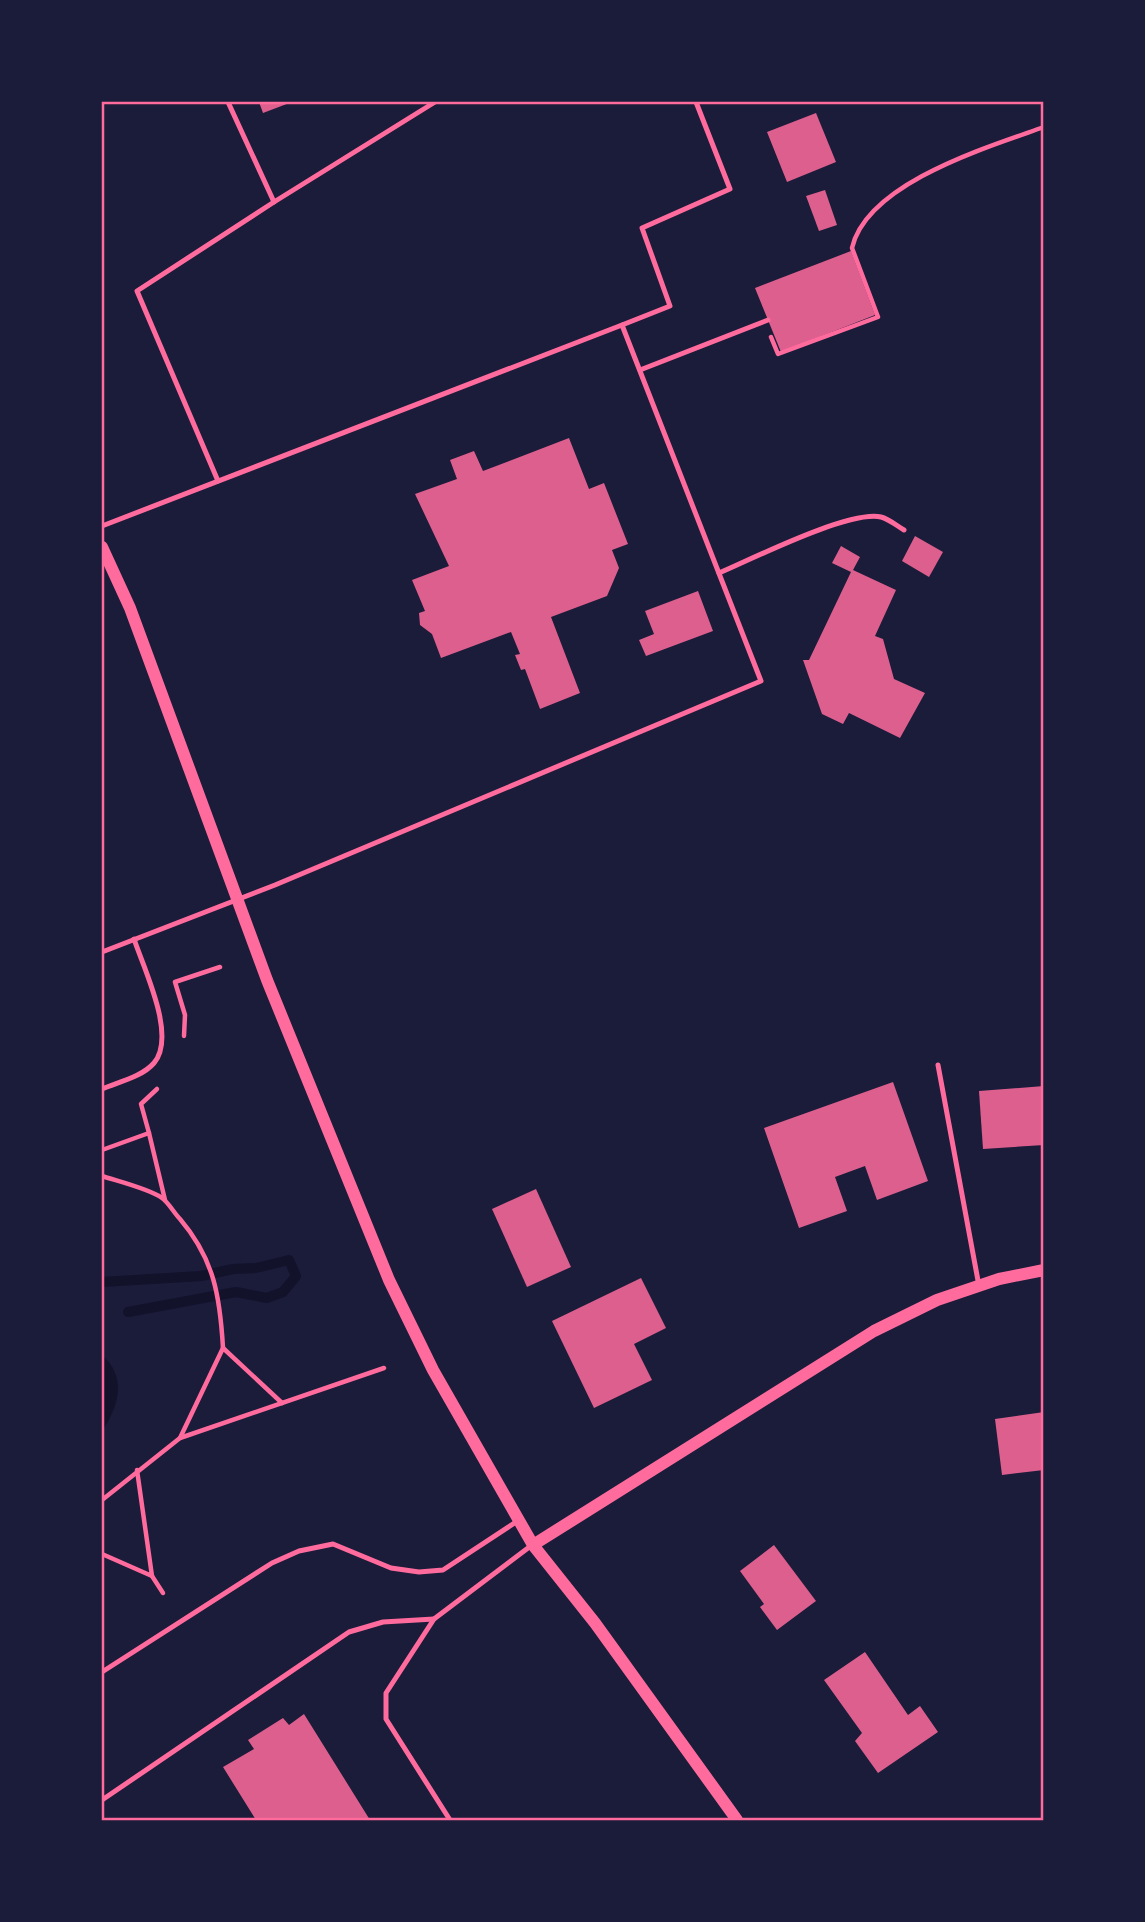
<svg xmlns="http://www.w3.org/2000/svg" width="1145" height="1922" font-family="Raleway,sans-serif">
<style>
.water{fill:#12122b}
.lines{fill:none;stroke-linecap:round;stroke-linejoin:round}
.stream{stroke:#12122b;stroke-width:10}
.building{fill:#dd5f8e}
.path{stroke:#ff6b9d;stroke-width:4.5}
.service{stroke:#ff6b9d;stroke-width:5}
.tertiary{stroke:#ff6b9d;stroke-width:12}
.neatline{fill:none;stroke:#ff6b9d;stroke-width:2.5}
</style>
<rect width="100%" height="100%" fill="#1b1b3a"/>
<path class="water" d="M102,1355C127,1377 119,1406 102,1431Z"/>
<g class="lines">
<polyline class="stream" points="102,1282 201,1276 233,1269 256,1268 289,1260 296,1276 283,1292 267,1298 236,1292 128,1312"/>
</g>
<g class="building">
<polygon points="259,102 292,102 263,113"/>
<polygon points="816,113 836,162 787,182 767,132"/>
<polygon points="825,190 837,225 819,231 806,196"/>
<polygon points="851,251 875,315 781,352 755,288"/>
<polygon points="569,438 589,489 604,483 628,544 612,550 619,568 607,596 551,617 580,693 540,709 525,669 521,670 515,655 520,654 511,632 441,658 432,634 420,625 419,613 425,611 412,580 449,566 415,494 457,479 450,460 474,451 483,471"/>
<polygon points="915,536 943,552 929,577 902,561"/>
<polygon points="841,546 860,557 853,570 896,590 875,636 883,639 894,679 925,693 900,738 849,713 843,724 822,714 803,660 809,660 851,572 832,563"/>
<polygon points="698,591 713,631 646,656 639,640 654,634 645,611"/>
<polygon points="893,1082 928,1181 877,1200 865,1166 835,1177 847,1211 799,1228 764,1128"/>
<polygon points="1044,1086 1044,1145 983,1149 979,1091"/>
<polygon points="536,1189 571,1267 527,1287 492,1209"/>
<polygon points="641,1278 666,1328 634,1344 652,1380 594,1408 552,1321"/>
<polygon points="1044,1412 1044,1470 1002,1475 995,1419"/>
<polygon points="774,1545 816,1601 777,1630 760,1607 764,1604 740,1571"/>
<polygon points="865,1652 908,1715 920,1706 938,1732 878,1773 855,1741 862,1733 824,1680"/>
<polygon points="304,1714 370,1820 256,1820 223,1767 254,1749 248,1740 283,1718 289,1725"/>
</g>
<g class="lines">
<g class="path">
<path d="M771,337L778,354L878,317L852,248C867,183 988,147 1044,127"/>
<polyline points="184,1036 185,1015 175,982 220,967"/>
<polyline points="149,1133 141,1104 157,1089"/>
<polyline points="102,1150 149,1133 165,1200"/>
<path d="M102,1176C117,1181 150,1189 162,1198C169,1203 174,1213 180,1219C214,1259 220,1296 223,1348"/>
<polyline points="180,1438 223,1348 282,1403"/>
<polyline points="102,1500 180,1438 384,1368"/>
<polyline points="102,1554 152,1576 137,1470"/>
<polyline points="152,1576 163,1593"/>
</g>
<g class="service">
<polyline points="274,202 435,102"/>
<polyline points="622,325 670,306 642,228 730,189 696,102"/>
<polyline points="640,370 768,320"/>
<polyline points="218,481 137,291 274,202 228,102"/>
<polyline points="102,526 622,325 761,681 275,885 102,952"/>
<path d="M719,573C752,559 849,510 881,517C889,519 897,526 904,530"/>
<polyline points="938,1065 979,1286"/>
<path d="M102,1089C118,1082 142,1077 154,1063C177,1036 144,969 134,939"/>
<polyline points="102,1672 272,1563 299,1551 333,1544 391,1568 419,1572 443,1570 519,1520"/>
<polyline points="102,1800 349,1632 383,1622 434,1619"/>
<polyline points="450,1820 386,1719 386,1693 434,1619 532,1545"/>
</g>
<g class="tertiary">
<polyline points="102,547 130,608 267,980 389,1280 433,1370 533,1545 595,1623 737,1820"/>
<polyline points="533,1545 874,1331 937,1300 999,1279 1044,1270"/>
</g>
</g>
<rect width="1145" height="1922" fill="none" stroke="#1b1b3a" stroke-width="206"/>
<rect x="103" y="103" width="939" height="1716" class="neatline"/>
</svg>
